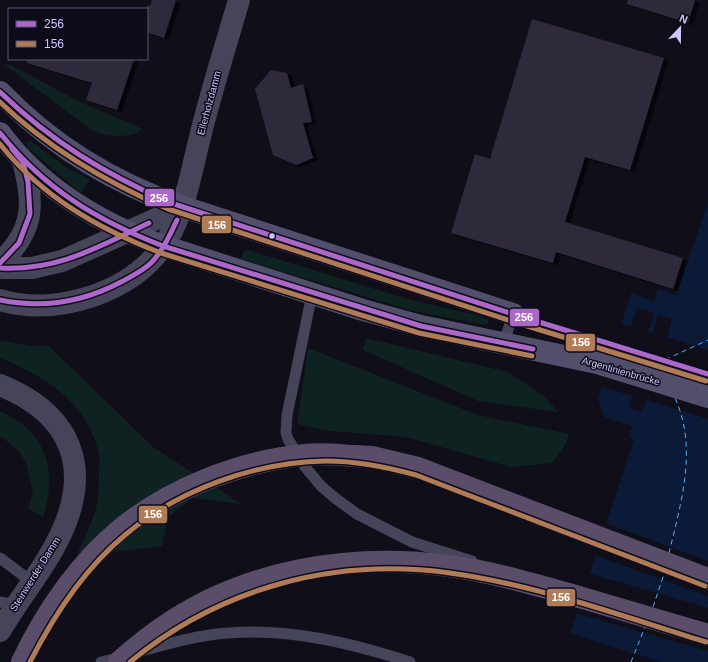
<svg xmlns="http://www.w3.org/2000/svg" width="708" height="662" font-family="Arial,sans-serif">
<style>
.green{fill:#0f2222}
.water{fill:#0b1b37}
.pier{fill:#100e18}
.lines{fill:none;stroke-linecap:round;stroke-linejoin:round}
.ferry{stroke:#58aefa;stroke-width:1;stroke-dasharray:5 4;stroke-linecap:butt}
.building{fill:#2e2b3b;filter:url(#shadow)}
.lane{stroke:#454459;stroke-width:11}
.street{stroke:#454459;stroke-width:22}
.secondary{stroke:#514f6c;stroke-width:22}
.primary{stroke:#594d6a;stroke-width:22}
.primary-bridge{stroke:#594d6a;stroke-width:22}
.bus-1-casing{stroke:#0e0b1b;stroke-width:8}
.bus-2-casing{stroke:#0e0b1b;stroke-width:8}
.bus-1{stroke:#ac68c9;stroke-width:5}
.bus-2{stroke:#b07c57;stroke-width:5}
.bus-dot{fill:#cec7fd;stroke:#0e0b1b;stroke-width:1.5}
.labels{text-anchor:middle;dominant-baseline:central;stroke-width:3;stroke-linejoin:round;paint-order:stroke}
.street-label{font-size:10px;fill:#cec7fd;stroke:#0e0b1b}
.line-badge{stroke:#0e0b1b;stroke-width:1.5}
.badge-label{font-size:11px;text-anchor:middle;font-weight:bold;fill:#fff}
</style>
<defs>
<filter id="shadow"><feDropShadow dx="4.5" dy="2.5" stdDeviation="0" flood-color="#0009"/></filter>
</defs>
<rect width="100%" height="100%" fill="#100e18"/>
<g class="green">
<path d="M3,64L11,65L80,102L143,129C130,139 108,137 93,131Z"/>
<polygon points="30,140 64,166 90,179 81,193 28,148 26,143"/>
<polygon points="245,249 411,300 481,316 488,320 489,324 485,325 410,310 241,259"/>
<polygon points="366,338 508,372 544,396 558,412 478,401 363,350"/>
<path d="M0,340L31,346H49L153,447L241,504L192,498L168,517L162,546L76,557C83,541 91,525 96,509C98,499 99,486 99,475C99,468 100,460 99,454C88,403 45,376 0,358Z"/>
<polygon points="308,348 478,415 569,434 566,444 552,463 511,467 406,437 330,431 297,424"/>
<path d="M0,411C47,433 58,469 43,517L28,508L33,493L26,462L17,449L0,436Z"/>
</g>
<polygon class="water" points="708,203 708,662 561,662 634,439 629,437 632,426 604,417 598,399 631,293 654,301 658,289 676,295"/>
<g class="pier">
<polygon points="637,308 654,313 648,332 653,333 658,315 672,319 667,337 708,350 708,419 646,400 642,412 629,408 632,396 600,386 619,323 631,326"/>
<polygon points="605,523 708,561 708,596 594,555"/>
<polygon points="588,573 708,608 708,651 575,613"/>
<polygon points="568,633 662,662 559,662"/>
</g>
<g class="lines">
<g class="ferry">
<polyline points="662,372 658,363 708,340"/>
<path d="M669,553C681,503 698,448 675,398"/>
<polyline points="653,607 664,574"/>
<polyline points="631,662 645,627"/>
</g>
</g>
<g class="building">
<polygon points="152,0 176,0 164,38 147,32 147,5 150,6"/>
<polygon points="628,0 695,0 688,23 627,4"/>
<polygon points="532,19 664,58 630,170 585,157 565,222 683,258 673,289 556,252 553,263 451,233 475,154 490,159"/>
<polygon points="27,59 134,59 117,110 86,100 92,83 27,63"/>
<polygon points="271,70 287,73 291,88 303,84 312,122 303,123 313,158 296,165 273,155 255,89"/>
</g>
<g class="lines">
<g class="lane">
<polyline points="312,294 287,415 286,433 288,439 306,468 321,486 335,498 357,514 412,542 472,561"/>
<polyline points="504,343 513,314"/>
<polyline points="0,558 32,582"/>
<polyline points="0,602 15,605"/>
<path d="M138,652C167,644 197,635 228,633C290,628 351,643 410,662"/>
<polyline points="101,662 122,657"/>
</g>
<g class="street">
<path d="M0,263C34,231 35,204 23,162"/>
<polyline points="0,268 32,268 62,261 183,207"/>
<path d="M0,300C30,309 63,306 93,296C186,263 183,195 206,114C216,76 228,38 239,0"/>
<path d="M0,385C62,410 91,456 66,522C51,561 21,595 0,631"/>
</g>
<g class="secondary">
<path d="M0,92C51,145 113,183 183,207L513,314"/>
<path d="M0,133C41,189 99,223 163,246L363,310L421,326L597,363L708,397"/>
</g>
<g class="primary">
<polyline points="354,456 372,457 418,468 708,579"/>
<polyline points="579,597 708,635"/>
</g>
<g class="primary-bridge">
<path d="M22,662C46,612 78,565 121,529C171,488 241,461 305,455C321,453 338,455 354,456"/>
<path d="M119,662C133,650 147,638 162,628C245,570 350,553 449,566C493,572 536,585 579,597"/>
</g>
<g class="bus-1-casing">
<g id="bus-1">
<path d="M0,92C52,142 105,174 171,203L513,314L708,374"/>
<path d="M0,133C45,189 96,220 163,246L421,326L533,349"/>
<polyline points="0,263 19,243 30,214 28,182 23,162 12,149"/>
<path d="M0,268C58,271 98,247 149,223"/>
<path d="M0,300C43,309 83,302 121,282C132,276 143,271 152,262C163,250 170,235 177,220"/>
</g>
</g>
<g class="bus-2-casing">
<g id="bus-2">
<path d="M0,102C49,149 106,182 168,209L511,321L706,381"/>
<path d="M0,144C42,197 99,229 161,253L419,333L532,356"/>
<path d="M30,662C54,615 84,569 125,535C179,489 256,462 326,461C357,461 387,467 416,475L705,586"/>
<path d="M130,662C220,588 334,557 450,573C537,585 622,616 706,642"/>
</g>
</g>
<use href="#bus-1" class="bus-1"/>
<use href="#bus-2" class="bus-2"/>
</g>
<circle class="bus-dot" cx="272" cy="236" r="3.5"/>
<g class="labels">
<g class="street-label">
<text transform="translate(209 103) rotate(-75)">Ellerholzdamm</text>
<text transform="translate(621 371) rotate(16)">Argentinienbrücke</text>
<text transform="translate(35 574) rotate(-58)">Steinwerder Damm</text>
</g>
</g>
<g class="line-badge">
<rect x="144" y="188" width="31" height="19" rx="4" fill="#ac68c9"/>
<rect x="201" y="215" width="31" height="19" rx="4" fill="#b07c57"/>
<rect x="509" y="308" width="31" height="19" rx="4" fill="#ac68c9"/>
<rect x="565" y="333" width="31" height="19" rx="4" fill="#b07c57"/>
<rect x="138" y="505" width="30" height="19" rx="4" fill="#b07c57"/>
<rect x="546" y="588" width="30" height="19" rx="4" fill="#b07c57"/>
</g>
<g class="badge-label">
<text x="159" y="202">256</text>
<text x="217" y="229">156</text>
<text x="524" y="321">256</text>
<text x="581" y="346">156</text>
<text x="153" y="518">156</text>
<text x="561" y="601">156</text>
</g>
<rect x="8" y="8" width="140" height="52" fill="#0e0b1b" stroke="#5b5675"/>
<rect x="16" y="21" width="20" height="6" fill="#ac68c9" stroke="#5b5675"/>
<text x="44" y="28" font-size="12" fill="#cec7fd">256</text>
<rect x="16" y="41" width="20" height="6" fill="#b07c57" stroke="#5b5675"/>
<text x="44" y="48" font-size="12" fill="#cec7fd">156</text>
<g transform="translate(680 28) rotate(22)" stroke="#0e0b1b" stroke-width="3" paint-order="stroke">
<path d="M0-3L7 15L0 10L-7 15Z" fill="#cec7fd"/>
<text y="-6" font-size="11" font-weight="bold" text-anchor="middle" fill="#cec7fd">N</text>
</g>
</svg>
